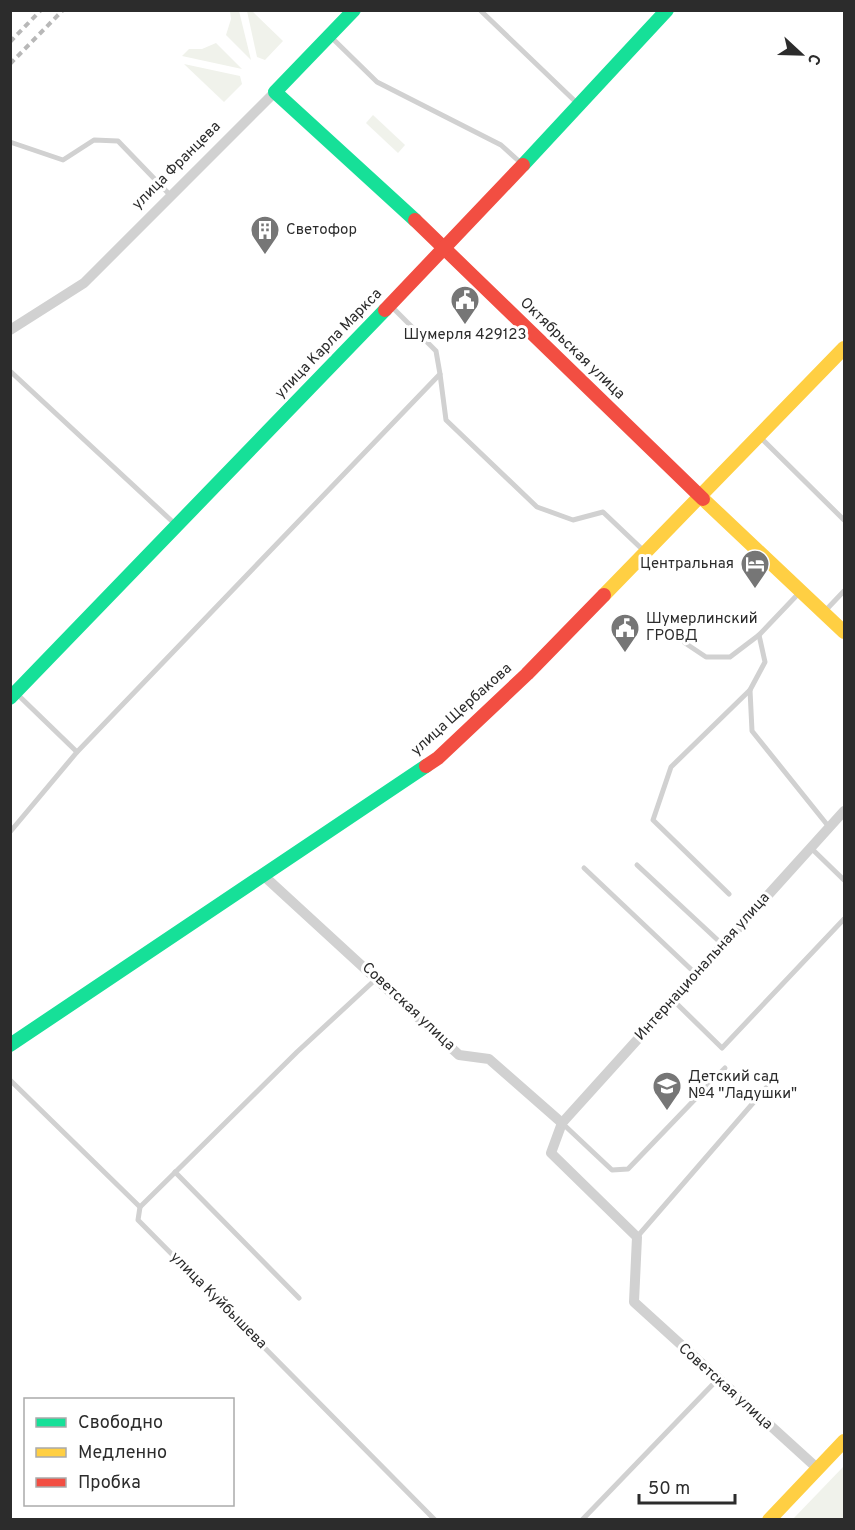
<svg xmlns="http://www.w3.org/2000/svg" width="855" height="1530" font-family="Overpass,sans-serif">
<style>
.green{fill:#f0f2eb}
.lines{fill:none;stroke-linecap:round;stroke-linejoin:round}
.lane{stroke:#d1d1d1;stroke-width:5}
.street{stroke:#d1d1d1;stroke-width:10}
.fast{stroke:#16e098;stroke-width:14}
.slow{stroke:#ffcf43;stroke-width:14}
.jam{stroke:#f24e42;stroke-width:14}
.rail{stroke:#b8b8b8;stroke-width:4;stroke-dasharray:6 4.5;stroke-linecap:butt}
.labels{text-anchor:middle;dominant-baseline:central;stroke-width:6;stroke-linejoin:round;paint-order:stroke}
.street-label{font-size:15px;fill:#2c2c2c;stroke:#fff}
.poi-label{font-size:15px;fill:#2c2c2c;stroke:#fff;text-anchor:start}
</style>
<rect width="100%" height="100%" fill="#fff"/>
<g class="green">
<polygon points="230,11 239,11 251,60 226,35 231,19"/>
<polygon points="247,11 252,11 283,41 265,60 257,57"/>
<polygon points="216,43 242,69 182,56 189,49 202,49"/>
<polygon points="184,64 240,76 242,84 224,102"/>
<polygon points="373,115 405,145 398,153 366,123"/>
<polygon points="844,1466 844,1519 793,1519"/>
</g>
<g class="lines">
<g class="lane">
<polyline points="480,10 579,105"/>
<polyline points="331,37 377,82 501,145 521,163"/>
<polyline points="10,142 63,160 94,140 118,141 171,196"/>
<polyline points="10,371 175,524"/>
<polyline points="440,374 446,420 537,507 573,520 603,512 644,551"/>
<polyline points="760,437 844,520"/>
<polyline points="825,611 844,591"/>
<polyline points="759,635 765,662 750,690 752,731 829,827"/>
<polyline points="685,643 706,657 730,657 759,635 800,592"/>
<polyline points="16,693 77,752"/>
<polyline points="10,832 77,752 440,374 436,351 391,306"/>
<polyline points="811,848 844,880"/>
<polyline points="637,865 723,945"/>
<polyline points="584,868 696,974"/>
<polyline points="729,894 653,820 671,767 750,690"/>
<polyline points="674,1001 722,1048 844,919"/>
<polyline points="10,1080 140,1207 138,1220 435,1520"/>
<polyline points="562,1123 612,1170 628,1169 725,1068"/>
<polyline points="175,1172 299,1298"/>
<polyline points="140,1207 297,1052 376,979"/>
<polyline points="637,1237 766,1088"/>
<polyline points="582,1520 717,1380"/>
</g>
<g class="street">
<polyline points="10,330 84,283 275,92"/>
<polyline points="264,876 459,1055 489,1059 562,1123 551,1153 637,1237 634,1302 817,1468"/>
<polyline points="562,1123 844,811"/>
</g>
<g class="fast">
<polyline points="354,10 275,92 415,220"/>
<polyline points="523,165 667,10"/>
<polyline points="10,698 385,310"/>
<polyline points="10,1045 426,766"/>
</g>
<g class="slow">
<polyline points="703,499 844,632"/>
<polyline points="604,595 844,348"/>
<polyline points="769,1520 844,1441"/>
</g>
<g class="jam">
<polyline points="415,220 703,499"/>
<polyline points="385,310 523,165"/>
<polyline points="426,766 438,758 527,674 604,595"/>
</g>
<g class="rail">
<polyline points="10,42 41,10"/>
<polyline points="10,64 63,10"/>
</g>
</g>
<defs>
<g id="building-pin" transform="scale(1.5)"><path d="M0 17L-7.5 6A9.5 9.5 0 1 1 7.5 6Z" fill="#767676" stroke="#fff"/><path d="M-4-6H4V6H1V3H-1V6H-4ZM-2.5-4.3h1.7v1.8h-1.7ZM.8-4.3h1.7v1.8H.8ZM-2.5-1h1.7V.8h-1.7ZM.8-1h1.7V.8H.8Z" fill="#fff"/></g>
<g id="civic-pin" transform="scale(1.5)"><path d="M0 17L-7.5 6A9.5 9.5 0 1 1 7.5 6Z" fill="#767676" stroke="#fff"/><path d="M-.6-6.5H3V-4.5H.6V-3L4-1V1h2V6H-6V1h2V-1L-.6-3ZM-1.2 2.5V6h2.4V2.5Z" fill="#fff"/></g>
<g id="hotel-pin" transform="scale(1.5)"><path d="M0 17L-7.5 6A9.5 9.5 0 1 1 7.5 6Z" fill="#767676" stroke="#fff"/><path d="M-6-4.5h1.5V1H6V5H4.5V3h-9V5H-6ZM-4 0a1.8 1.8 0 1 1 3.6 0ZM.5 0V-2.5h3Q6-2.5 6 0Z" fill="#fff"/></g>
<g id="school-pin" transform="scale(1.5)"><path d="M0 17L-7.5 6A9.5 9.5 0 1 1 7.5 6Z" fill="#767676" stroke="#fff"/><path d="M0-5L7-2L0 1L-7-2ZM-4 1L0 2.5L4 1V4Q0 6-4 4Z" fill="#fff"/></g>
</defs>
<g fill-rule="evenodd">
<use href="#building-pin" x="265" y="230"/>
<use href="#civic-pin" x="465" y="300"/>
<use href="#hotel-pin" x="755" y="564"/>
<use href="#civic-pin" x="625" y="628"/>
<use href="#school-pin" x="667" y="1086"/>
</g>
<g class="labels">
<g class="street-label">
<text transform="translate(177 166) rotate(-45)">улица Францева</text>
<text transform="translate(329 344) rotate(-46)">улица Карла Маркса</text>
<text transform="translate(572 349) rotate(44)">Октябрьская улица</text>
<text transform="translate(462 710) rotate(-42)">улица Щербакова</text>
<text transform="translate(703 967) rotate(-48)">Интернациональная улица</text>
<text transform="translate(408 1007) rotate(43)">Советская улица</text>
<text transform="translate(218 1301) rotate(45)">улица Куйбышева</text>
<text transform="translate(725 1387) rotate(42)">Советская улица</text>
</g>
<g class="poi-label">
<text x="286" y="230">Светофор</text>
<text x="465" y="335" text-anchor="middle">Шумерля 429123</text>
<text x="734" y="564" text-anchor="end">Центральная</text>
<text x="646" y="619">Шумерлинский<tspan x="646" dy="17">ГРОВД</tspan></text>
<text x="688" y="1077">Детский сад<tspan x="688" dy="17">№4 "Ладушки"</tspan></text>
</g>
</g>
<rect width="855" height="1530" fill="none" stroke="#2c2c2c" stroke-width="24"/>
<rect x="24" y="1398" width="210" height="108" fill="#ffffff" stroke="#ababab" stroke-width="1.5"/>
<rect x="36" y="1418" width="30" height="9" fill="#16e098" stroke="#ababab" stroke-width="1.5"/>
<text x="78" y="1428" font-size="18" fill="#2c2c2c">Свободно</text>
<rect x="36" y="1448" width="30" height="9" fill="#ffcf43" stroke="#ababab" stroke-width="1.5"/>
<text x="78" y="1458" font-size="18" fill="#2c2c2c">Медленно</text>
<rect x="36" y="1478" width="30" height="9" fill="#f24e42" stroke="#ababab" stroke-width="1.5"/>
<text x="78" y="1488" font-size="18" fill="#2c2c2c">Пробка</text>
<g transform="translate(801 54) rotate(112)" stroke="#ffffff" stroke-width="4.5" paint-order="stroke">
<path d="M0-4.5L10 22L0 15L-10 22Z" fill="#2c2c2c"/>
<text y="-9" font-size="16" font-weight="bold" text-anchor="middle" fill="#2c2c2c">С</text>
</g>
<path d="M639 1494v9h96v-9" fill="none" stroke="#2c2c2c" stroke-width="3"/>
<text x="648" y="1494" font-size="18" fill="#2c2c2c" stroke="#ffffff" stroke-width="4.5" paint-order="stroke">50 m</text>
</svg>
